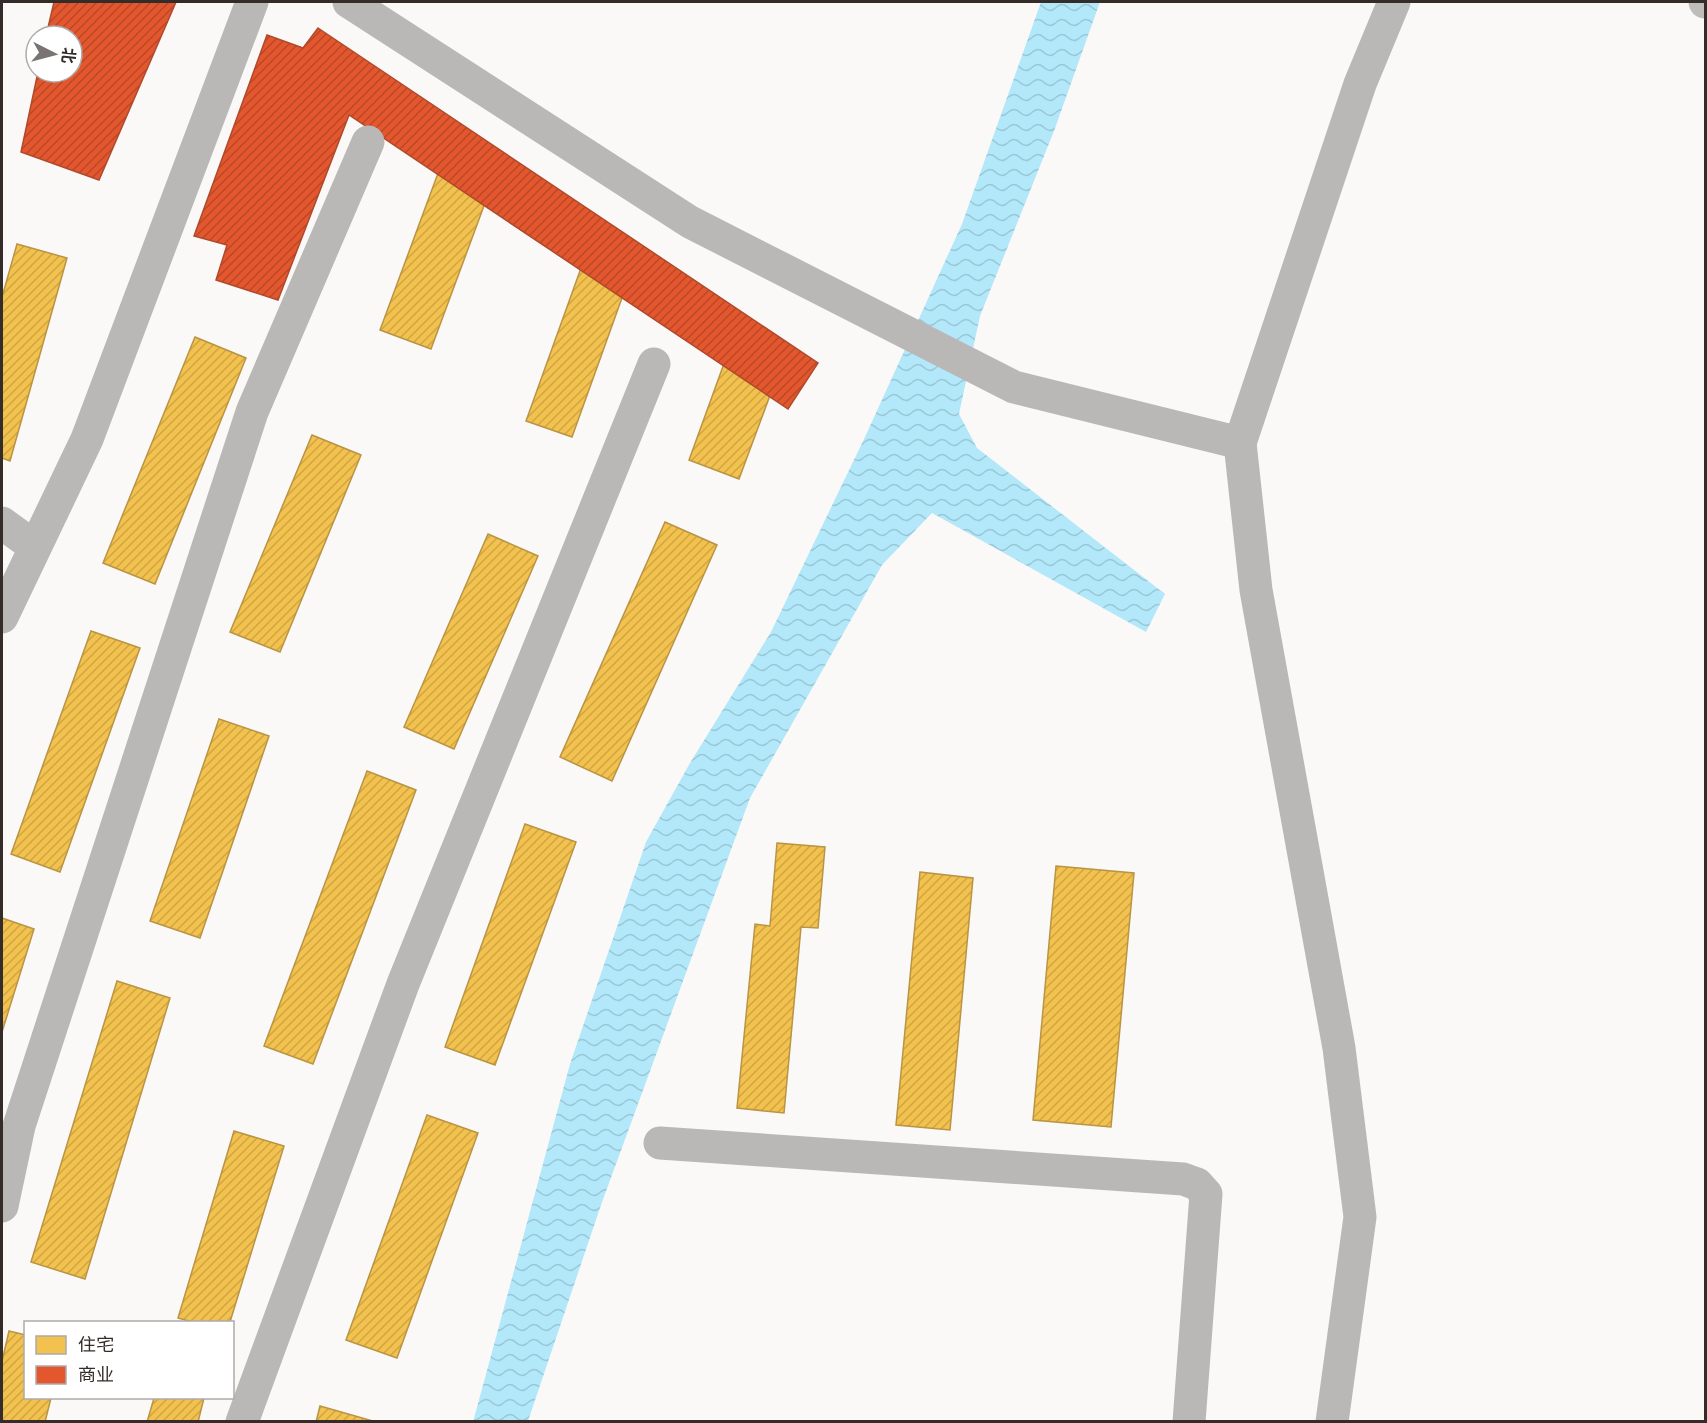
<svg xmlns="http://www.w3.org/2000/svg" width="1707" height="1423" font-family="'Source Sans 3','Noto Sans SC',sans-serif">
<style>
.water{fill:url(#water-waves)}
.homes{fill:url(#homes-hatch);stroke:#b99443;stroke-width:1.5}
.shops{fill:url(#shops-hatch);stroke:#af4a2c;stroke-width:1.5}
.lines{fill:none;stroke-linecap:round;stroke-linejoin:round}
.minor{stroke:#bab8b7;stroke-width:33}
.major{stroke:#bfbcba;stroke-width:33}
</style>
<defs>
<pattern id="water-waves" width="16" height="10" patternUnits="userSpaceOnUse" patternTransform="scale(1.5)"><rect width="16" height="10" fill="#b2e8f9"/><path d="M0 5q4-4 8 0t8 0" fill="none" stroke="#9ac7d5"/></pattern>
<pattern id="homes-hatch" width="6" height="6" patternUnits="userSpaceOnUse" patternTransform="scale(1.5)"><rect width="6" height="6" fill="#f2c14e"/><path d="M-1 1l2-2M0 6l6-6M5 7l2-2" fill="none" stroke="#d0a644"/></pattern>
<pattern id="shops-hatch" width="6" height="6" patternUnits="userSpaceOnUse" patternTransform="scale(1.5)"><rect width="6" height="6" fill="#e4572e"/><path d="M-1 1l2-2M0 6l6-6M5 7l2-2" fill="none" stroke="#b94827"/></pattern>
</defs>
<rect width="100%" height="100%" fill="#fbf9f8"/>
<polygon class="water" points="1041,2 1100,2 1054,131 980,316 959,414 977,448 1165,594 1146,632 932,513 882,565 750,798 601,1205 528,1421 473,1422 570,1064 646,842 690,763 771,632 865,437 962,224"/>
<g class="homes">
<polygon points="62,2 117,2 80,158 28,146 45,72 72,72 72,36 54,36"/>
<polygon points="301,52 353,70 274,293 223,274"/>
<polygon points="447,149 498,168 431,349 380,330"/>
<polygon points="590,243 636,259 572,437 526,421"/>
<polygon points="17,244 67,258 10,461 2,458 2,297"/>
<polygon points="734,336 785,355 739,479 689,460"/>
<polygon points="195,337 246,358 155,584 103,563"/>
<polygon points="312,435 361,455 280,652 230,632"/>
<polygon points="665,522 717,545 612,781 560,757"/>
<polygon points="488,534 538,556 454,749 404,727"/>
<polygon points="91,631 140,648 60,872 11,854"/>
<polygon points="219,719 269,736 200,938 150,921"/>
<polygon points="367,771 416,790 313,1064 264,1046"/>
<polygon points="525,824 576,842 495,1065 445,1047"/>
<polygon points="777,843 825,847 818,928 801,927 784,1113 737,1108 755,924 770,926"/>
<polygon points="1056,866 1134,873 1111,1127 1033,1120"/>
<polygon points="920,872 973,878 950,1130 896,1125"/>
<polygon points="2,918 34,929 2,1032"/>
<polygon points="117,981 170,998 85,1279 31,1262"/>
<polygon points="427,1115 478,1133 397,1358 346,1340"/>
<polygon points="234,1131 284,1146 230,1322 192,1322 178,1318"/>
<polygon points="9,1331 26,1335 26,1398 51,1398 45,1422 2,1422 2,1361"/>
<polygon points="154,1398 204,1398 198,1422 147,1422"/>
<polygon points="320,1406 373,1421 373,1422 316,1422"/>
</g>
<g class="shops">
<polygon points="54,2 176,2 99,180 21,152 38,72 72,72 72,36 46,36"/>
<polygon points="318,28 818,363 788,409 349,115 278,300 216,280 227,245 194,236 267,35 303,48"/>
</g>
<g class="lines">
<g class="minor">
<polyline points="349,2 690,222 1014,387 1240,443"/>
<polyline points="2,523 35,547"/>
<polyline points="2,617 87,439 252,2"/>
<polyline points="660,1143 1183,1179 1197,1184 1206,1194 1189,1422"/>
<polyline points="2,1206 19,1126 252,412 368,142"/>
<polyline points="242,1422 403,984 654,364"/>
<polyline points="1332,1422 1360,1217 1339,1048 1256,590 1240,443 1360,84 1394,2"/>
</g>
<polyline class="major" points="1705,2 1706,2"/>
</g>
<rect width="1707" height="1423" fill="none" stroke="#332c29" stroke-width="6"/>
<rect x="24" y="1321" width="210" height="78" fill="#ffffff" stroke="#adaba9" stroke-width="1.5"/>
<rect x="36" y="1336" width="30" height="18" fill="#f2c14e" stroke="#adaba9" stroke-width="1.5"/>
<text x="78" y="1351" font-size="18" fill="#332c29">住宅</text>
<rect x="36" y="1366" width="30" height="18" fill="#e4572e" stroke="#adaba9" stroke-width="1.5"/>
<text x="78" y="1381" font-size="18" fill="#332c29">商业</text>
<g transform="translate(54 54) rotate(96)"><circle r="28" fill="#ffffff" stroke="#adaba9" stroke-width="1.5"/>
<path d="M0-4.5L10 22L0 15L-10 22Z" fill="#797471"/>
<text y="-9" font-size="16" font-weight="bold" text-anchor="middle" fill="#332c29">北</text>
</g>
</svg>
